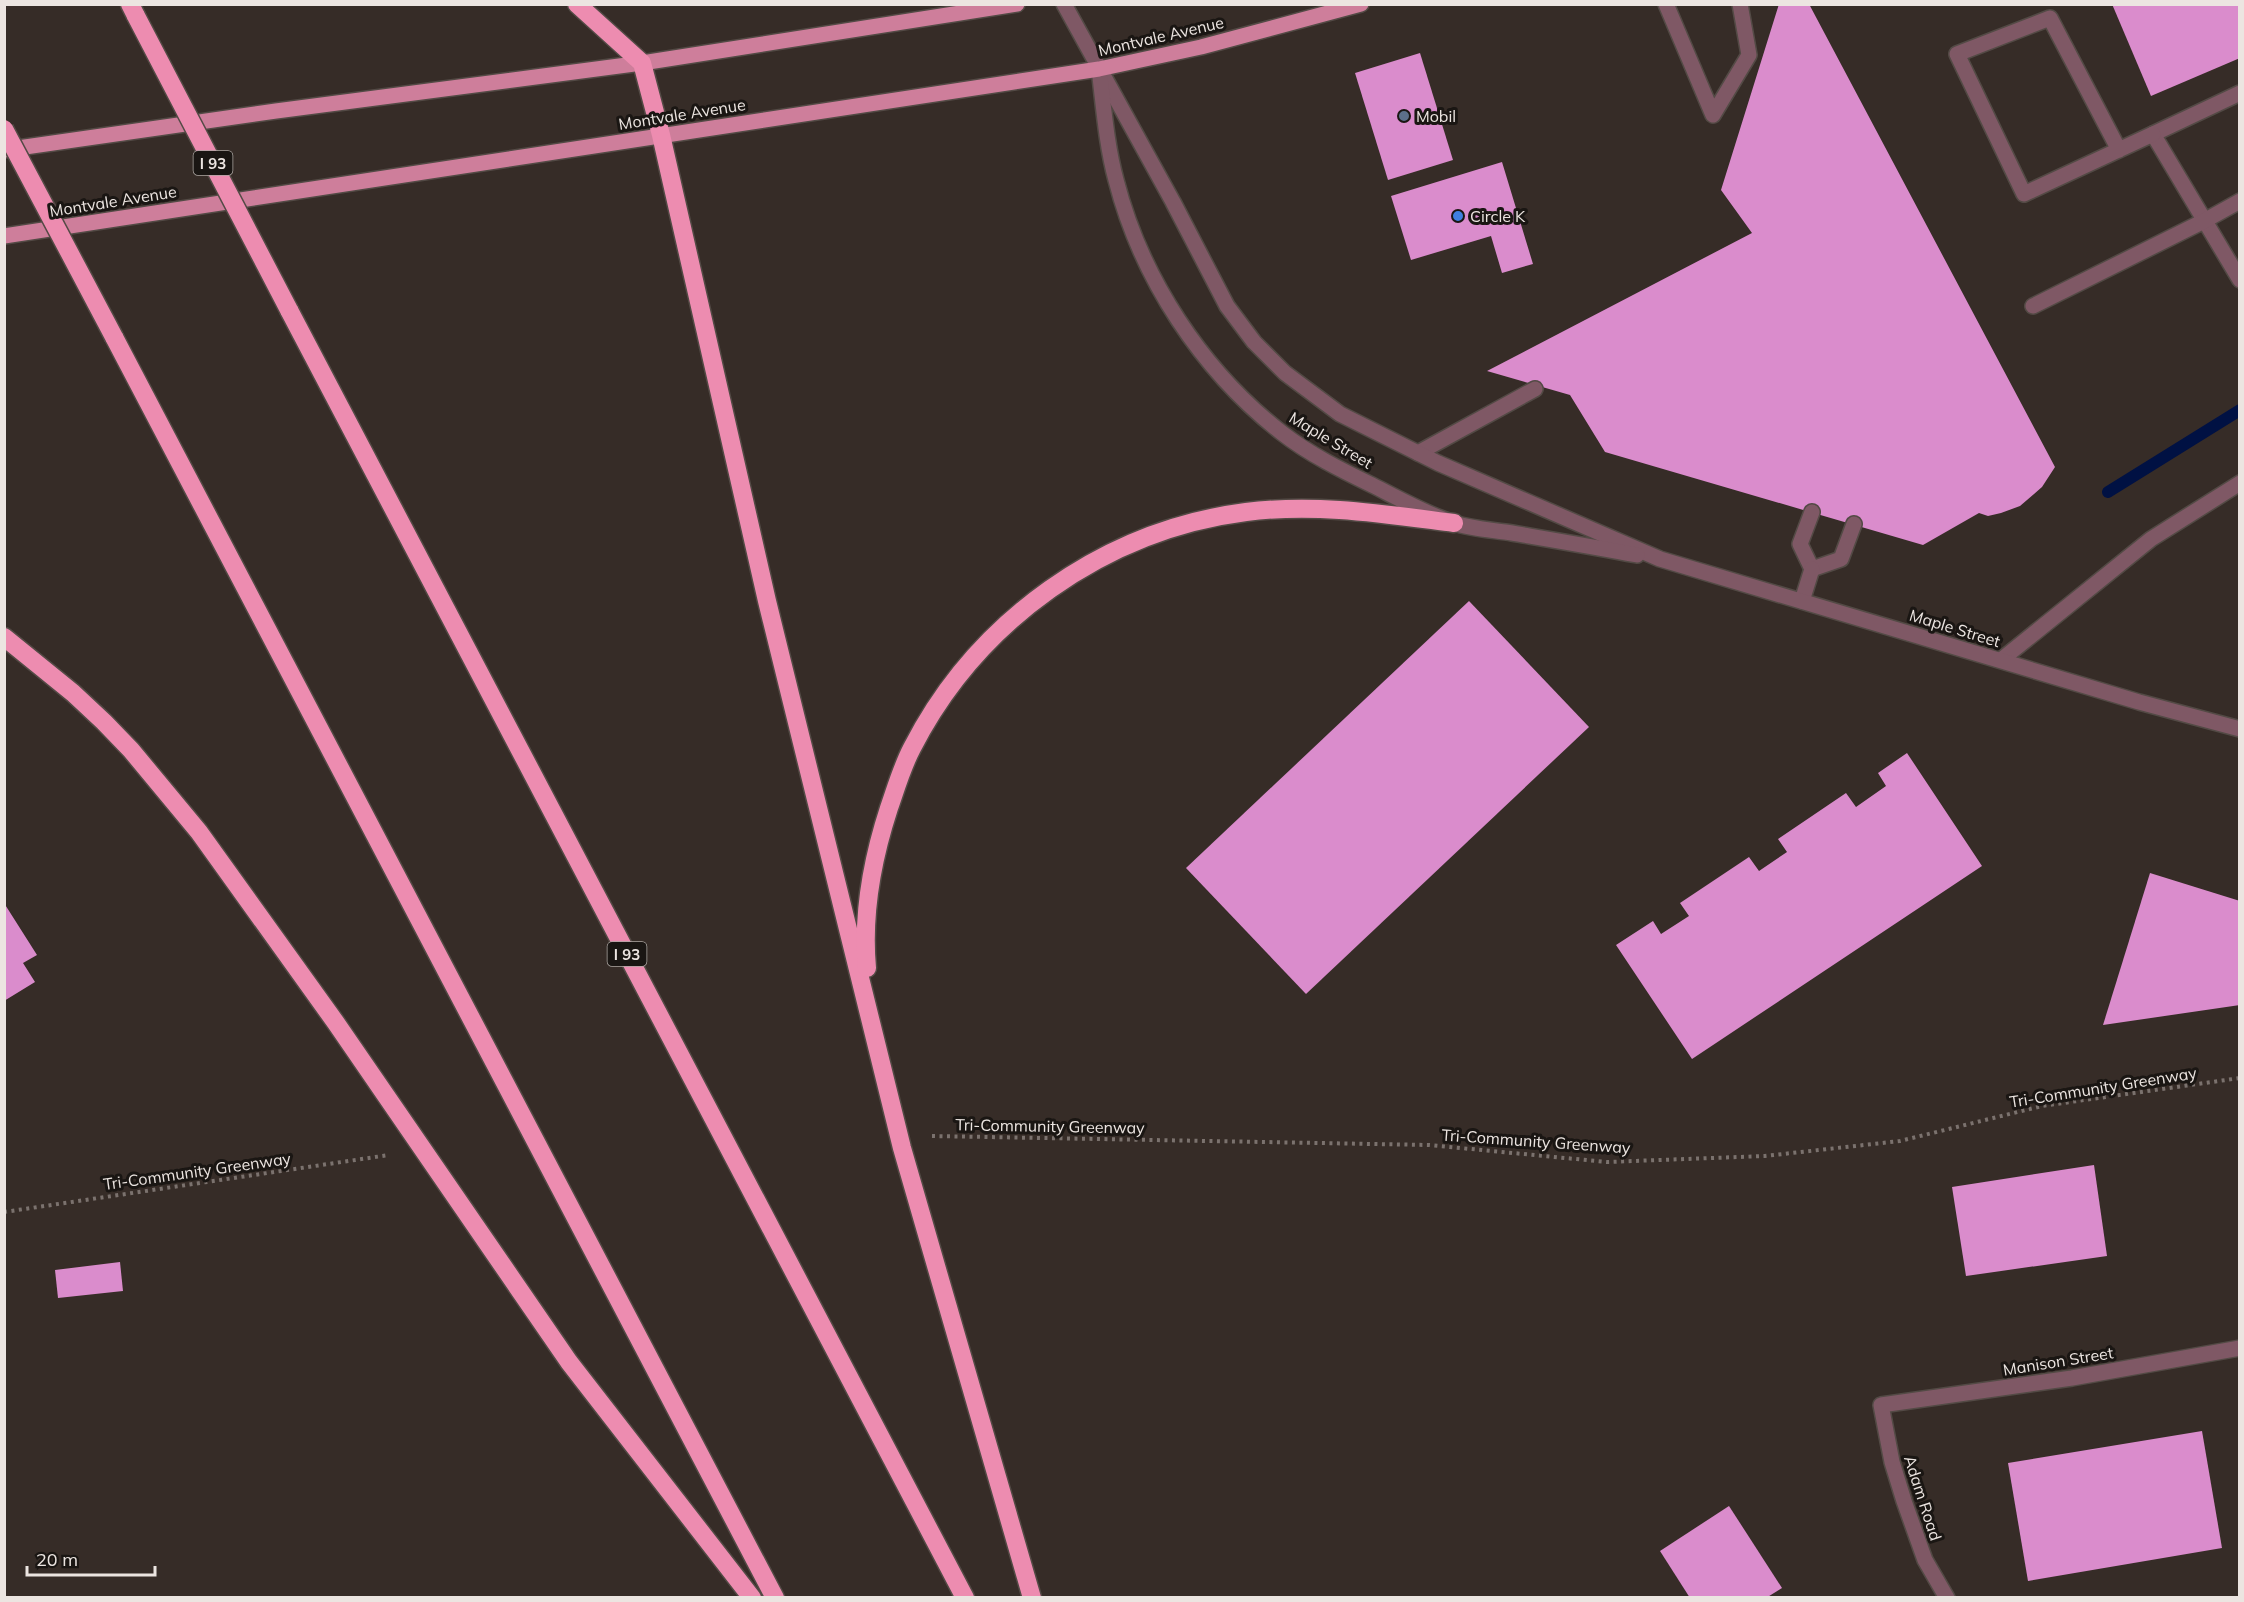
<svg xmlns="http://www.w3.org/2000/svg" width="2244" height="1602" font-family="Mulish,sans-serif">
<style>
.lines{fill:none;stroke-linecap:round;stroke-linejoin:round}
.stream{stroke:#001143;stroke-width:12}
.building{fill:#da8ccc}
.service-casing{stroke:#534a45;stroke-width:18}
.minor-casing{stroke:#534a45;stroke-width:18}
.tertiary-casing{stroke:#534a45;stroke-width:18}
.primary-casing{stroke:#534a45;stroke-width:18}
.motorway-casing{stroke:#534a45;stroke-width:21}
.path{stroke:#7b726e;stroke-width:4;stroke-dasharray:3 4.5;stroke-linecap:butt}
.service{stroke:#7f5865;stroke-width:15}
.minor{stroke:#7f5865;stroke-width:15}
.tertiary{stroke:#7f5865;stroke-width:15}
.primary{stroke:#ce7e9b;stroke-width:15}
.motorway{stroke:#ed8cb0;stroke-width:18}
.motorway-bridge-casing{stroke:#534a45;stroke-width:21;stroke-linecap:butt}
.motorway-bridge{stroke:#ed8cb0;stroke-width:18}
.service-dot{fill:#5c6f8a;stroke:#1a1613;stroke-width:2}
.shop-dot{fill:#3f7fe0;stroke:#1a1613;stroke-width:2}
.labels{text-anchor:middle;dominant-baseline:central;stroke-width:6;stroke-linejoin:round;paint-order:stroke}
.shield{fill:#1a1613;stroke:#ada7a3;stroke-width:1.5}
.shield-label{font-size:15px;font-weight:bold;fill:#ece5e1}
.street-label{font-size:16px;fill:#ece5e1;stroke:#1a1613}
.poi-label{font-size:16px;fill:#ece5e1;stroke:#1a1613;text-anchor:start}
</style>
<rect width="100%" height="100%" fill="#362c27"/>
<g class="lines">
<polyline class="stream" points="2108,492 2240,410"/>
</g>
<g class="building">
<polygon points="1779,4 1809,4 2055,467 2042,487 2020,506 2001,513 1988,516 1979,513 1923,545 1605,452 1570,395 1487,371 1752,233 1721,190"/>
<polygon points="2112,4 2240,4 2240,58 2151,96"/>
<polygon points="1420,53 1453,160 1388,180 1355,73"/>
<polygon points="1502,162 1533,264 1502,273 1491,236 1411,260 1391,196"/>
<polygon points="1469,601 1589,727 1306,994 1186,868"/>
<polygon points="1907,753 1982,866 1692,1059 1616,945 1653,921 1661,934 1689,916 1680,903 1749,857 1759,871 1787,852 1778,839 1846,793 1856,807 1886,786 1878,773"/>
<polygon points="2150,873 2240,901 2240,1005 2103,1025"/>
<polygon points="4,903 37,955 23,963 35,982 4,1001"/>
<polygon points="2094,1165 2107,1256 1966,1276 1952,1187"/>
<polygon points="120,1262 123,1291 58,1298 55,1270"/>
<polygon points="2202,1431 2222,1548 2028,1581 2008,1463"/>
<polygon points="1729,1506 1782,1588 1766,1598 1690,1598 1660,1551"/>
</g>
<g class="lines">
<g class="service-casing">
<g id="service">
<polyline points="1666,4 1713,115 1749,55 1740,4"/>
<polyline points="2240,93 2153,134 2240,280"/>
<polyline points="2119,150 2050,18 1957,54 2024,194 2153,134"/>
<polyline points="2033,306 2204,221 2240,201"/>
<polyline points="1418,453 1535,389"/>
<polyline points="1812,512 1800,544 1812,569 1841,559 1854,524"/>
<polyline points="1802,601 1812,569"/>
<polyline points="2001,660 2151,539 2240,483"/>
</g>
</g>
<g class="minor-casing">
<polyline id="minor" points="1947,1598 1925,1560 1904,1501 1892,1462 1881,1405 2072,1378 2240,1348"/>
</g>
<g class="tertiary-casing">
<g id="tertiary">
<polyline points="1064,4 1173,202 1227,306 1254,342 1285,373 1340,414 1438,463 1660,559 2139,702 2240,729"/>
<path d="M1100,77C1104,111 1107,147 1116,180C1141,278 1202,371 1282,433C1309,454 1341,470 1372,485C1398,498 1426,514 1454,523C1472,529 1493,530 1512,533C1553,540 1595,547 1637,555"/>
</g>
</g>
<g class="primary-casing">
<g id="primary">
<polyline points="4,150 276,111 642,63 1017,4"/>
<polyline points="4,236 1099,69 1201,47 1361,4"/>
</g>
</g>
<g class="motorway-casing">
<g id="motorway">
<polyline points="130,4 136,16"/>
<polyline points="577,4 642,63 661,135 767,601 902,1148 1032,1598"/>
<polyline points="289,310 965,1598"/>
<polyline points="114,337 775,1598"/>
<polyline points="4,637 73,693 104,722 131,750 199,832 336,1023 569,1362 752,1598"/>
<path d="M867,968C862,913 872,860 889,808C896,788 902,767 912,748C977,621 1104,530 1246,512C1317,503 1384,514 1454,523"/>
</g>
</g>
<g class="path">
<polyline points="932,1136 1429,1145 1607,1162 1765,1156 1900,1141 2042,1106 2240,1078"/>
<polyline points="4,1212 389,1155"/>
</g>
<use href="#service" class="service"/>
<use href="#minor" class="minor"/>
<use href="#tertiary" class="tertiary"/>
<use href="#primary" class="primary"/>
<use href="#motorway" class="motorway"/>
<g class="motorway-bridge-casing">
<g id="motorway-bridge">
<polyline points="136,16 289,310"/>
<polyline points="4,129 114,337"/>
</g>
</g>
<use href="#motorway-bridge" class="motorway-bridge"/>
</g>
<circle class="service-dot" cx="1404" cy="116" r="6"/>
<circle class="shop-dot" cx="1458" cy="216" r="6"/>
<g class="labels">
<g class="shield">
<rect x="193.5" y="151" width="39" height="24" rx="4.5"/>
<rect x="607.5" y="942" width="39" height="24" rx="4.5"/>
</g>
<g class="shield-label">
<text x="213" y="163">I 93</text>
<text x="627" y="954">I 93</text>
</g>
<g class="street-label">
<text transform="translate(1161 36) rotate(-13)">Montvale Avenue</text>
<text transform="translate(682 114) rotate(-9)">Montvale Avenue</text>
<text transform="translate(113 201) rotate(-9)">Montvale Avenue</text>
<text transform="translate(1331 440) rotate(31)">Maple Street</text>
<text transform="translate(1955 628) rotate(17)">Maple Street</text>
<text transform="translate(2103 1087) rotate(-9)">Tri-Community Greenway</text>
<text transform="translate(1050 1126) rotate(1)">Tri-Community Greenway</text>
<text transform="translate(1536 1141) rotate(4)">Tri-Community Greenway</text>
<text transform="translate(197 1171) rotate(-8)">Tri-Community Greenway</text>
<text transform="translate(2058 1361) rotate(-9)">Manison Street</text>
<text transform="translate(1923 1498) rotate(72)">Adam Road</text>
</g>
<g class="poi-label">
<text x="1416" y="116">Mobil</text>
<text x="1470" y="216">Circle K</text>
</g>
</g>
<rect width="2244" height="1602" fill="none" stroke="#ece5e1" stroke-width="12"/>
<path d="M27 1566v9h128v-9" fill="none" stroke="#ece5e1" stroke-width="3"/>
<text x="36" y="1566" font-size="18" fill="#ece5e1" stroke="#1a1613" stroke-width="4.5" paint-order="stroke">20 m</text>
</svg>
